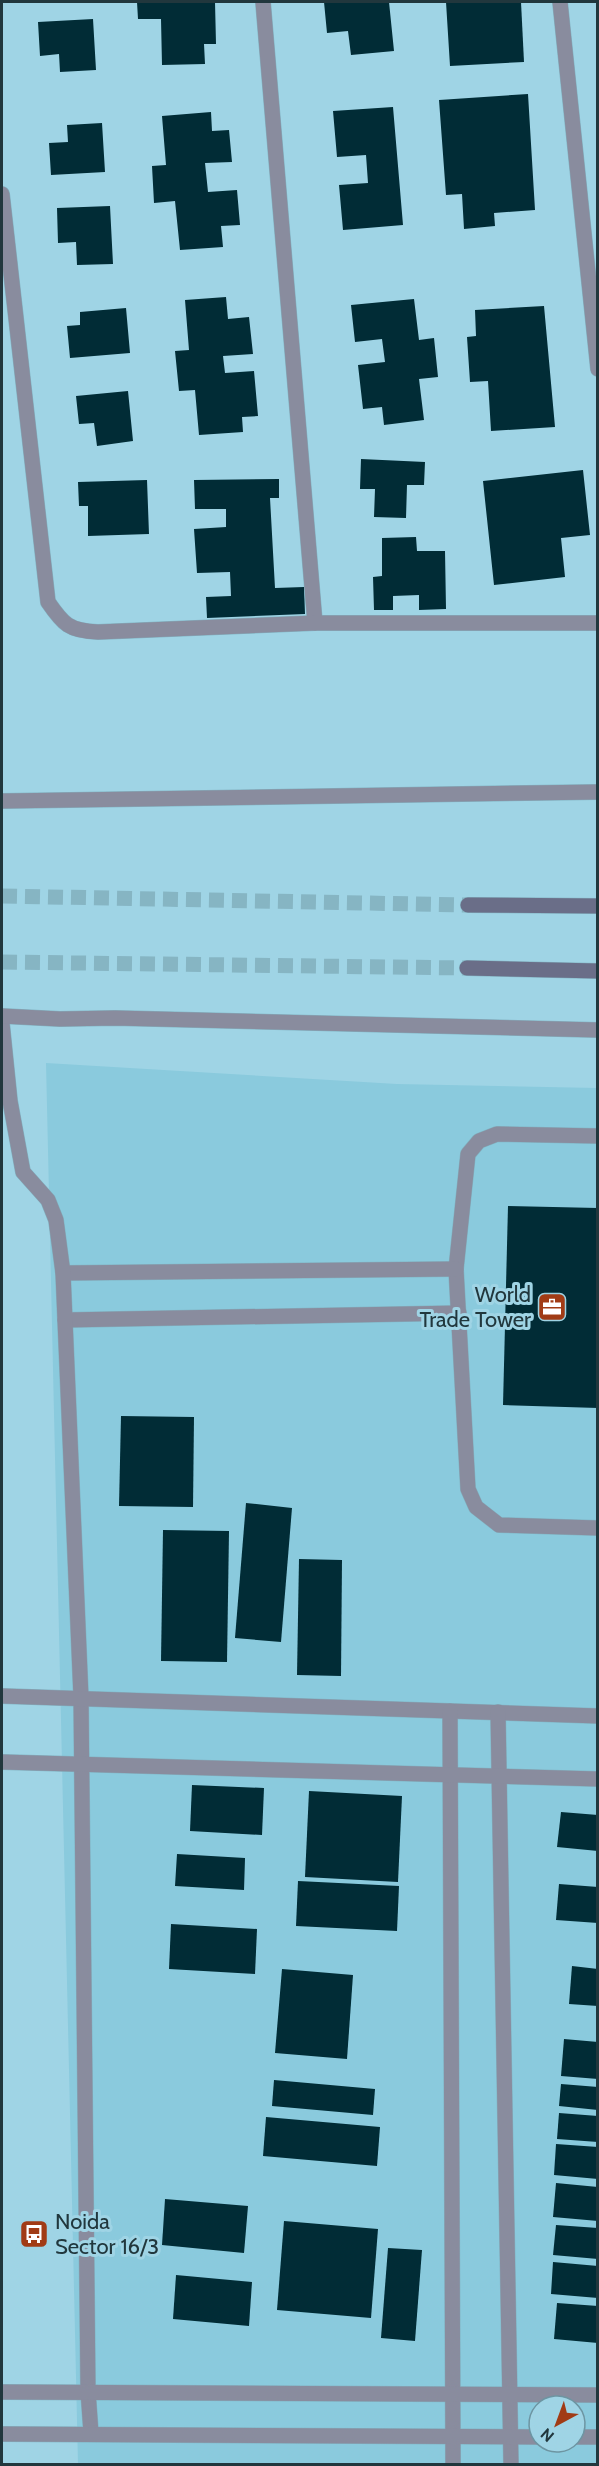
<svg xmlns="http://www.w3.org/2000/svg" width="599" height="2466" font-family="Cabin,sans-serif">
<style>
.built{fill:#8acadd;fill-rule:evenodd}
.building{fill:#012c36}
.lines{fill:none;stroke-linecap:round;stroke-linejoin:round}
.secondary-tunnel{stroke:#86b5c3;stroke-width:15;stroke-dasharray:15 8;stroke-linecap:butt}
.service-casing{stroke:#83b1c0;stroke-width:16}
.minor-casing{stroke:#83b1c0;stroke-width:16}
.tertiary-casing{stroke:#83b1c0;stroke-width:16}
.secondary-casing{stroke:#83b1c0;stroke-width:16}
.service{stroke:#898c9e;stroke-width:15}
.minor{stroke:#898c9e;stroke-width:15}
.tertiary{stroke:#898c9e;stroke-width:15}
.secondary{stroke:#6a6e88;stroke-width:15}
.labels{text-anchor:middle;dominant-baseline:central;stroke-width:6;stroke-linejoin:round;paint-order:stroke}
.poi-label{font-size:22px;fill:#21373d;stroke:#9fd4e5;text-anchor:end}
</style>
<rect width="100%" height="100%" fill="#9fd4e5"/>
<path class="built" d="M46,1063L397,1084L597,1088V2464H78ZM539,2406H575V2442H539Z"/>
<g class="building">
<polygon points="137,2 215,2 216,44 204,44 205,64 162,65 161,19 138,19"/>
<polygon points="324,2 389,2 394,51 351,55 348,31 327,33"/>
<polygon points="446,2 521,2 524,62 450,66"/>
<polygon points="93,19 96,70 60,72 59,54 40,56 38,22"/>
<polygon points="528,94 535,210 494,213 495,226 464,229 462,194 446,195 439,100"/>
<polygon points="393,107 403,225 343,230 339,185 368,183 366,155 337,157 333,111"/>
<polygon points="211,112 212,131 229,130 232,162 205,163 208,192 237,190 240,225 221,226 223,247 180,250 175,201 154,203 152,166 166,165 162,116"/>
<polygon points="102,123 105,172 51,175 49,143 68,142 67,125"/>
<polygon points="110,206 113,264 77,265 76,242 58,243 57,208"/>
<polygon points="226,297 228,319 249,317 253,354 223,356 225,373 254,371 258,416 242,417 243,432 199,435 195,390 179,391 175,351 189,350 185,300"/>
<polygon points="414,299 419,340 434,338 438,377 419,379 424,420 384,425 382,407 363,409 358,365 385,362 382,339 355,342 351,305"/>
<polygon points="544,306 555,427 491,431 488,381 470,382 467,337 476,336 475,310"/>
<polygon points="126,308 130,353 70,358 67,326 80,325 80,312"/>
<polygon points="128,391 133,441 97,446 94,423 79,424 76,396"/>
<polygon points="361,459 425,462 424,485 407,485 406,518 374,517 375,489 360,489"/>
<polygon points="583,470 590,535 561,538 565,577 494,585 483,481"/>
<polygon points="279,479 279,498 270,498 275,588 304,587 305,614 207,618 206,597 231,596 230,572 197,573 194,529 226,527 226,509 195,509 194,480"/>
<polygon points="147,480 149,534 88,536 88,506 79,506 78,482"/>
<polygon points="416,537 417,551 445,551 446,609 419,610 419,595 393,596 393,610 374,610 373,577 382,576 382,538"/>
<polygon points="508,1206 598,1208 598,1408 503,1405"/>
<polygon points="121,1416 194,1417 193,1507 119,1506"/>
<polygon points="246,1503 292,1508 281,1642 235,1638"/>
<polygon points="163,1530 229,1531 227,1662 161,1661"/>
<polygon points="299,1559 342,1560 341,1676 297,1675"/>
<polygon points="192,1785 264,1788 262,1835 190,1831"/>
<polygon points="309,1791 402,1796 398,1882 305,1877"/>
<polygon points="561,1812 598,1815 598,1851 557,1847"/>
<polygon points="177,1854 245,1858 244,1890 175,1886"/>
<polygon points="298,1881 399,1886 397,1931 296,1926"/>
<polygon points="559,1884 598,1887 598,1923 556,1920"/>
<polygon points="171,1924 257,1929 255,1974 169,1969"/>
<polygon points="572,1966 598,1969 598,2006 569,2004"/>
<polygon points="282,1969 353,1975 347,2059 275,2053"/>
<polygon points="564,2039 598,2042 598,2079 561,2076"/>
<polygon points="274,2080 375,2089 373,2115 272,2106"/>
<polygon points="561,2084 598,2087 598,2110 559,2106"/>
<polygon points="559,2113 598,2116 598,2142 557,2139"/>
<polygon points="266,2117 380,2127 377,2166 263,2156"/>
<polygon points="556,2144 598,2147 598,2179 554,2175"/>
<polygon points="556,2183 598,2187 598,2221 553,2217"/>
<polygon points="165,2199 248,2206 244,2253 162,2245"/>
<polygon points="284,2221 378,2229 371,2318 277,2310"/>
<polygon points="556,2225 598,2228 598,2259 553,2255"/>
<polygon points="388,2248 422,2250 415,2341 381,2338"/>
<polygon points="553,2262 598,2266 598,2298 551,2294"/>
<polygon points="176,2275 252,2282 249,2326 173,2319"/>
<polygon points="557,2303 598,2306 598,2343 554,2339"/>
</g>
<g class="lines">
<g class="secondary-tunnel">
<polyline points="2,896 468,905"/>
<polyline points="2,962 467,968"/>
</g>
<g class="service-casing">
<g id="service">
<polyline points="598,1136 497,1134 479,1141 468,1154 456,1269 468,1489 476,1507 499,1525 598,1528"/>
<polyline points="63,1273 456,1269"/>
<polyline points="65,1320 459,1313"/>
</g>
</g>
<g class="minor-casing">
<g id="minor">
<polyline points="263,2 315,623"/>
<polyline points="560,2 598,369"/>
<path d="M2,194L48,602C63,624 69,631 98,632L315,623H598"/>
<polyline points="2,1023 10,1101 23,1172 48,1200 56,1220 63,1273 81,1697 88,2391 91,2433"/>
<polyline points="2,1696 598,1716"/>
<polyline points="450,1711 453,2464"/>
<polyline points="498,1712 511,2464"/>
<polyline points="2,1762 598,1779"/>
<polyline points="2,2392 598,2395"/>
<polyline points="2,2434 539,2437"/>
<polyline points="575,2437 598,2437"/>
</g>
</g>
<g class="tertiary-casing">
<g id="tertiary">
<polyline points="2,801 598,792"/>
<polyline points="2,1016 60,1019 115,1018 598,1030"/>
</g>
</g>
<g class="secondary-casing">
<g id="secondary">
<polyline points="468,905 598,906"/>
<polyline points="467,968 598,971"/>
</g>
</g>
<use href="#service" class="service"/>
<use href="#minor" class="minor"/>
<use href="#tertiary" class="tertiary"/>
<use href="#secondary" class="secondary"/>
</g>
<defs>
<g id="office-square" transform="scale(1.5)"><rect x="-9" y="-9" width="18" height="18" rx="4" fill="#a13b15" stroke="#9fd4e5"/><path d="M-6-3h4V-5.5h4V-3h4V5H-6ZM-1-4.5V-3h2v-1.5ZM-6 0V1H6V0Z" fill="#fff"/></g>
<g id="bus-square" transform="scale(1.5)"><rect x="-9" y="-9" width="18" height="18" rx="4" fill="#a13b15" stroke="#9fd4e5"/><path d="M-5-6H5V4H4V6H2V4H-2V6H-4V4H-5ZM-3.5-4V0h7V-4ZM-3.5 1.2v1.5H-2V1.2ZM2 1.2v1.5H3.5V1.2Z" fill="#fff"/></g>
</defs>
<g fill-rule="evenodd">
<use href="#office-square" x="552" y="1307"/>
<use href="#bus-square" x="34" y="2234"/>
</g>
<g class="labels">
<g class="poi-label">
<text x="531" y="1294">World<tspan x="531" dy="25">Trade Tower</tspan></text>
<text x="55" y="2221" text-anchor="start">Noida<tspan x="55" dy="25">Sector 16/3</tspan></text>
</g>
</g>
<rect width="599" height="2466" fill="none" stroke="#21373d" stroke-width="6"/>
<g transform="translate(557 2424) rotate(221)"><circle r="28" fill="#9fd4e5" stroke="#6d95a2" stroke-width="1.5"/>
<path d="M0-4.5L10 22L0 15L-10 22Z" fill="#a13b15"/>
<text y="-9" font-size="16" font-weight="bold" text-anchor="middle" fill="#21373d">N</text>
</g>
</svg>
